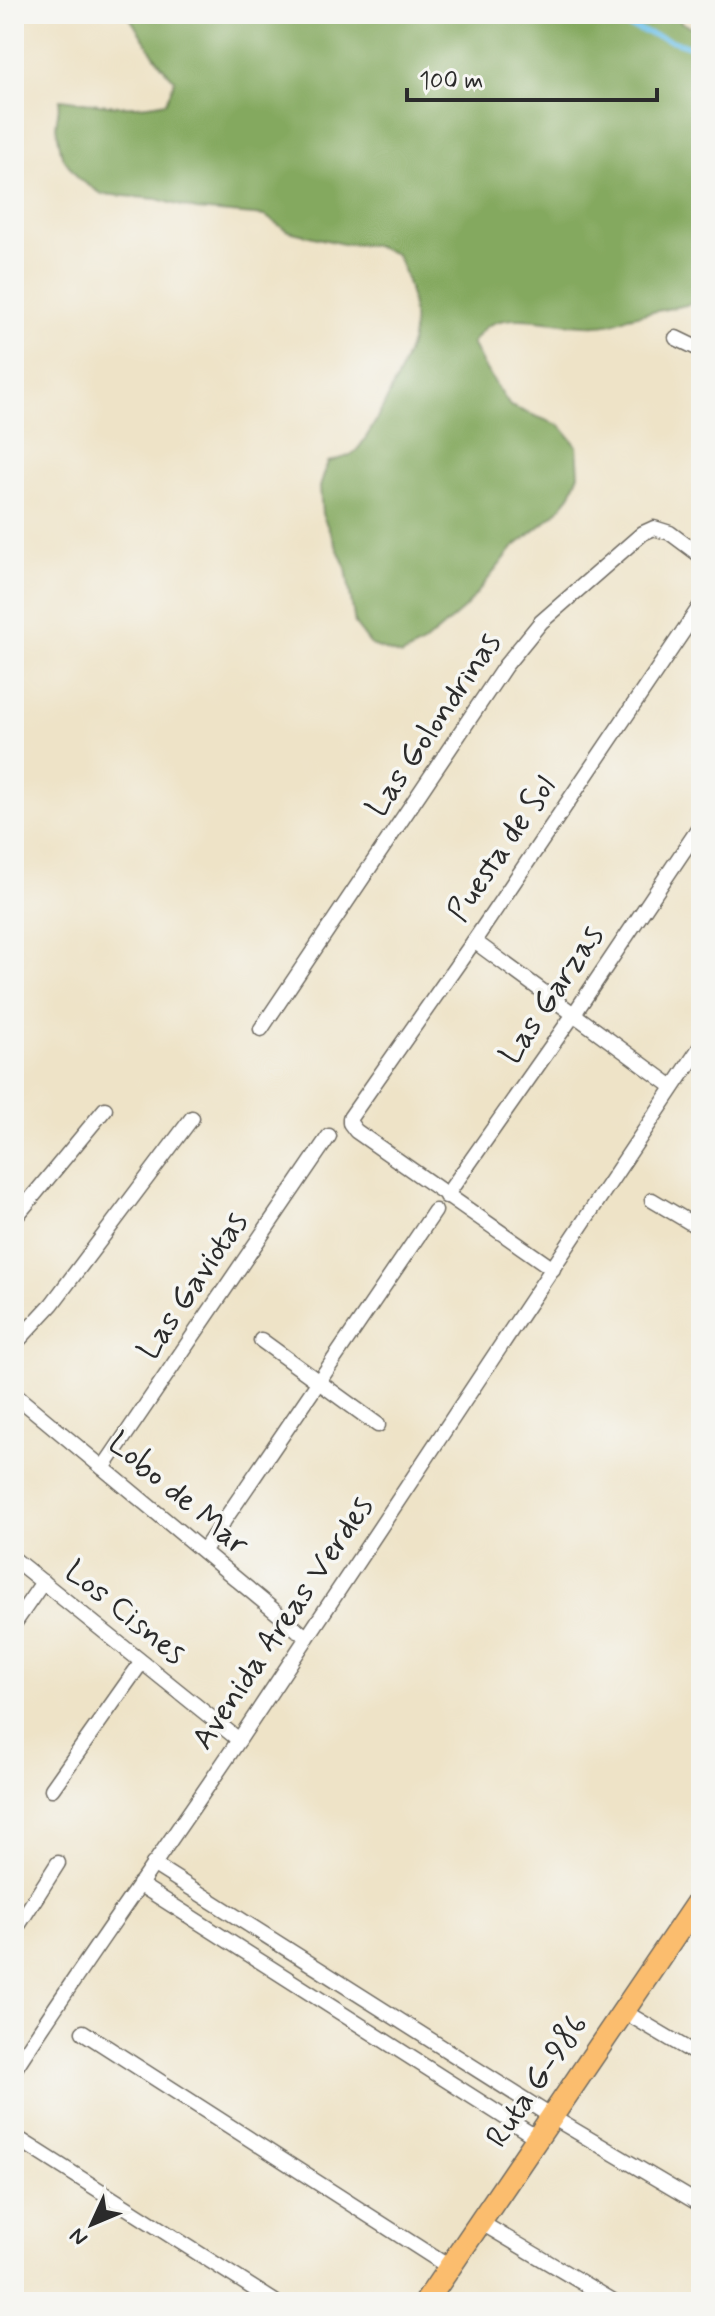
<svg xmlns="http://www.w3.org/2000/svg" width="715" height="2316" font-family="Mynerve,sans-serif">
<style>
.forest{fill:#84a95f;stroke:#586a45;stroke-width:2}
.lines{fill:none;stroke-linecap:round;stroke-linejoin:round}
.stream{stroke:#70c2ec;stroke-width:5}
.minor-casing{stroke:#6f6b62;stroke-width:17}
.primary-casing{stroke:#6f6b62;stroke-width:25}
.minor{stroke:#fff;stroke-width:14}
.primary{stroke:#fbbd6e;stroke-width:22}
.labels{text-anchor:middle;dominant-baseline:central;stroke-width:7;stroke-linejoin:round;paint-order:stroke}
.street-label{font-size:32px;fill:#2b2b2b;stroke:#f6f6f2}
</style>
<rect width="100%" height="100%" fill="#f6f6f2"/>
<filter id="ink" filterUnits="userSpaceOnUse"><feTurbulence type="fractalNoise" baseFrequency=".0125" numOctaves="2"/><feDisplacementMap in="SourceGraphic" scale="16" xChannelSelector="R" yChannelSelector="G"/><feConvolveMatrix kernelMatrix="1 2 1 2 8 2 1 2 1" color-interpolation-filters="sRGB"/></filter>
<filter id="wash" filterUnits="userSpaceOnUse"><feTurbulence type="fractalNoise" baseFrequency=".006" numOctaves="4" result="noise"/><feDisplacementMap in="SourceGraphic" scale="32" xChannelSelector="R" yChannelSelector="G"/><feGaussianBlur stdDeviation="1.8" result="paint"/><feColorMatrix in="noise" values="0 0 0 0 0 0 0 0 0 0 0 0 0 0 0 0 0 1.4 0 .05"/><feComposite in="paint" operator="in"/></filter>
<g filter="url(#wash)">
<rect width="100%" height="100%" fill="#eee3c7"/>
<path class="forest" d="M127,14H672L682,23L701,31V302L628,317C589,340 526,306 489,325C482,328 477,337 472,343L483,365L510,406L561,426L577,446L579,474L570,496L555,514L513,548L465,608L423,644L401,656L371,645L355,624L346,568L322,514L320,487L328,462C335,460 345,458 352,454C368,445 412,352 413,332C415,305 408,278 396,254L371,245L343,244L288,231L265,216L196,210L157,199L102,194L79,179L62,156L56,126L60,99C103,104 123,111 166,102L175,80C155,61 143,36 127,14Z"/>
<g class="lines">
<polyline class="stream" points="588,14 701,50"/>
</g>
</g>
<g filter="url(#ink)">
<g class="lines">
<g class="minor-casing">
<g id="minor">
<polyline points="676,338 701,350"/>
<polyline points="474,941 673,1087"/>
<polyline points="261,1029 505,666 541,622 643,533 654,528 670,533 701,556"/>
<polyline points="446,1196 574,1014 701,825"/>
<polyline points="652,1200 701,1229"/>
<polyline points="14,1219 105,1109"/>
<polyline points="553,1269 356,1131 350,1123 350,1118 474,941 701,605"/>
<polyline points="261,1340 378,1425"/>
<polyline points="14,1345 52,1304 192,1118"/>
<polyline points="14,1394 306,1637"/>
<polyline points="103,1468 329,1136"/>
<polyline points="204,1550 435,1211"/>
<polyline points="14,1559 239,1740"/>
<polyline points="14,1624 43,1582"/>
<polyline points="52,1789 141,1663"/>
<polyline points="153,1864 552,2117 701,2205"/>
<polyline points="139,1884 537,2138"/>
<polyline points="14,1932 58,1863"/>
<polyline points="623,2011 701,2057"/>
<polyline points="83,2032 449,2267"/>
<path d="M14,2070C87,1957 166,1849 241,1737C394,1506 547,1276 701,1046"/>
<polyline points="14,2136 275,2302"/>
<polyline points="480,2222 615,2302"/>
</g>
</g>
<g class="primary-casing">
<polyline id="primary" points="426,2302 701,1897"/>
</g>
<use href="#minor" class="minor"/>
<use href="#primary" class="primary"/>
</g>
</g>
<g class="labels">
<g class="street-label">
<text transform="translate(434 725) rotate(-56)">Las Golondrinas</text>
<text transform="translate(502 849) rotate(-56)">Puesta de Sol</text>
<text transform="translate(552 995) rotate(-56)">Las Garzas</text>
<text transform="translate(193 1286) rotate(-56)">Las Gaviotas</text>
<text transform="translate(178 1494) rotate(40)">Lobo de Mar</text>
<text transform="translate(125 1613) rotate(39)">Los Cisnes</text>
<text transform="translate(283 1623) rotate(-56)">Avenida Areas Verdes</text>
<text transform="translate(537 2081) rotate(-56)">Ruta G-986</text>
</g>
</g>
<rect width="715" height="2316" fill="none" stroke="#f6f6f2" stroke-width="48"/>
<g transform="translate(92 2224) rotate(226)" stroke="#f6f6f2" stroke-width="6" paint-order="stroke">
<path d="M0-6L14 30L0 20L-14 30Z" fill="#2b2b2b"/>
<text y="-12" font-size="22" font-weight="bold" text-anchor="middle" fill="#2b2b2b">N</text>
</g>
<path d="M407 88v12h250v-12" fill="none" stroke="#2b2b2b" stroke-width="4"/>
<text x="419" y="88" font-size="24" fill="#2b2b2b" stroke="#f6f6f2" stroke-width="6" paint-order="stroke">100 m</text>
</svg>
